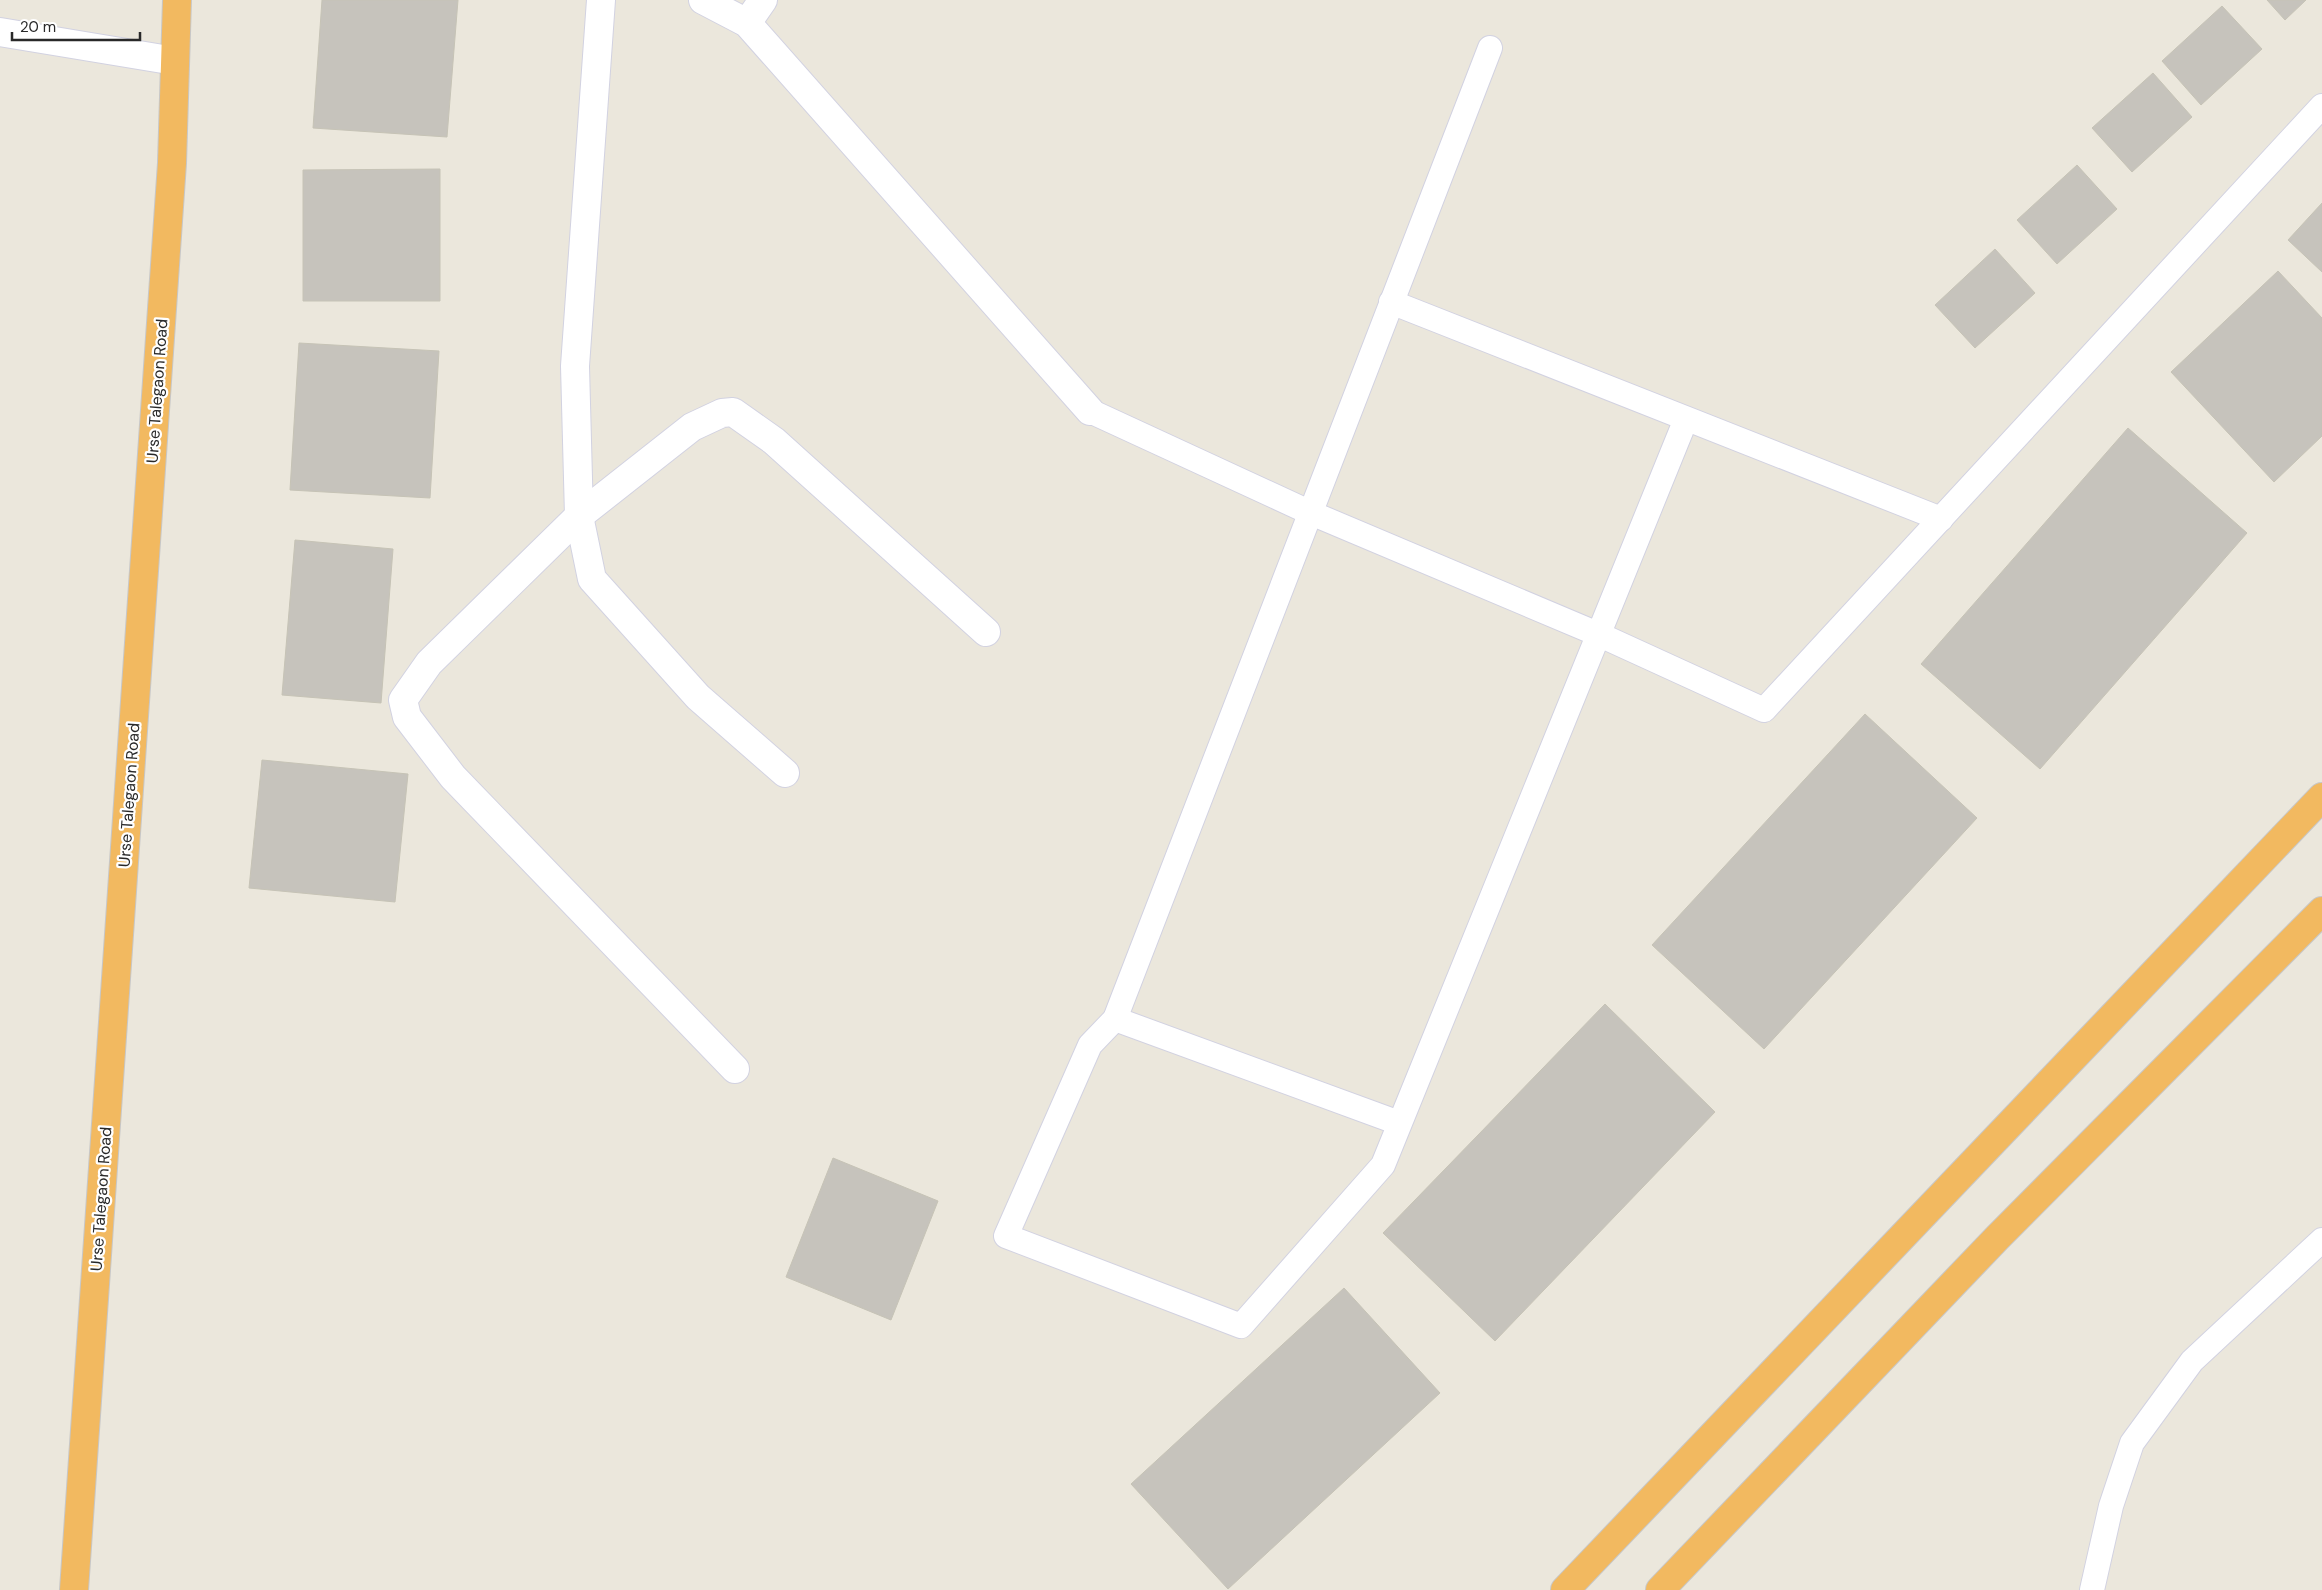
<svg xmlns="http://www.w3.org/2000/svg" width="2322" height="1590" font-family="'DM Sans',sans-serif">
<style>
.building{fill:#c6c3bc;stroke:#c6c3b6}
.lines{fill:none;stroke-linecap:round;stroke-linejoin:round}
.lane-casing{stroke:#d2d2e1;stroke-width:26}
.street-casing{stroke:#d2d2e1;stroke-width:30}
.highway-casing{stroke:#c7c7c7;stroke-width:30}
.lane{stroke:#fff;stroke-width:24}
.street{stroke:#fff;stroke-width:28}
.highway{stroke:#f2b960;stroke-width:28}
.labels{text-anchor:middle;dominant-baseline:central;stroke-width:4.5;stroke-linejoin:round;paint-order:stroke}
.street-label{font-size:16px;fill:#292929;stroke:#fff}
</style>
<rect width="100%" height="100%" fill="#ebe7dc"/>
<g class="building">
<polygon points="322,0 458,0 447,137 313,128"/>
<polygon points="2267,0 2306,0 2285,20"/>
<polygon points="2222,6 2262,49 2201,105 2162,61"/>
<polygon points="2153,73 2192,117 2132,172 2092,128"/>
<polygon points="2077,165 2117,209 2057,264 2017,220"/>
<polygon points="440,169 440,301 303,301 303,170"/>
<polygon points="2322,203 2322,272 2288,240"/>
<polygon points="1995,249 2035,293 1975,348 1935,305"/>
<polygon points="2278,271 2322,318 2322,436 2274,482 2171,372"/>
<polygon points="299,343 439,351 430,498 290,490"/>
<polygon points="2128,428 2247,533 2040,769 1921,664"/>
<polygon points="295,540 393,549 381,703 282,695"/>
<polygon points="1865,714 1977,818 1764,1049 1652,945"/>
<polygon points="262,760 408,774 395,902 249,888"/>
<polygon points="1605,1004 1715,1112 1495,1341 1383,1233"/>
<polygon points="833,1158 938,1201 891,1320 786,1277"/>
<polygon points="1344,1288 1440,1393 1228,1589 1131,1484"/>
</g>
<g class="lines">
<g class="lane-casing">
<g id="lane">
<polyline points="1490,48 1115,1019 1090,1045 1006,1236 1241,1326 1383,1165 1686,419"/>
<polyline points="1391,302 1941,519"/>
<polyline points="1090,411 1311,513 1600,635 1764,710 2322,106"/>
<polyline points="1115,1019 1399,1123"/>
<polyline points="2092,1590 2111,1506 2132,1443 2192,1361 2322,1240"/>
</g>
</g>
<g class="street-casing">
<g id="street">
<polyline points="601,0 575,366 579,516 592,579 698,697 785,773"/>
<polyline points="703,0 747,23 1090,411"/>
<polyline points="747,23 763,0"/>
<polyline points="0,32 175,61"/>
<polyline points="735,1069 453,777 407,717 403,700 429,663 579,516 692,427 722,413 733,412 774,441 986,632"/>
</g>
</g>
<g class="highway-casing">
<g id="highway">
<polyline points="74,1590 172,163 177,0"/>
<polyline points="1565,1590 2322,797"/>
<polyline points="1660,1590 1997,1238 2322,911"/>
</g>
</g>
<use href="#lane" class="lane"/>
<use href="#street" class="street"/>
<use href="#highway" class="highway"/>
</g>
<g class="labels">
<g class="street-label">
<text transform="translate(157 391) rotate(-86)">Urse Talegaon Road</text>
<text transform="translate(129 795) rotate(-86)">Urse Talegaon Road</text>
<text transform="translate(101 1199) rotate(-86)">Urse Talegaon Road</text>
</g>
</g>
<path d="M12 32v8h128v-8" fill="none" stroke="#292929" stroke-width="2.5"/>
<text x="20" y="32" font-size="15" fill="#292929" stroke="#ffffff" stroke-width="4" paint-order="stroke">20 m</text>
</svg>
